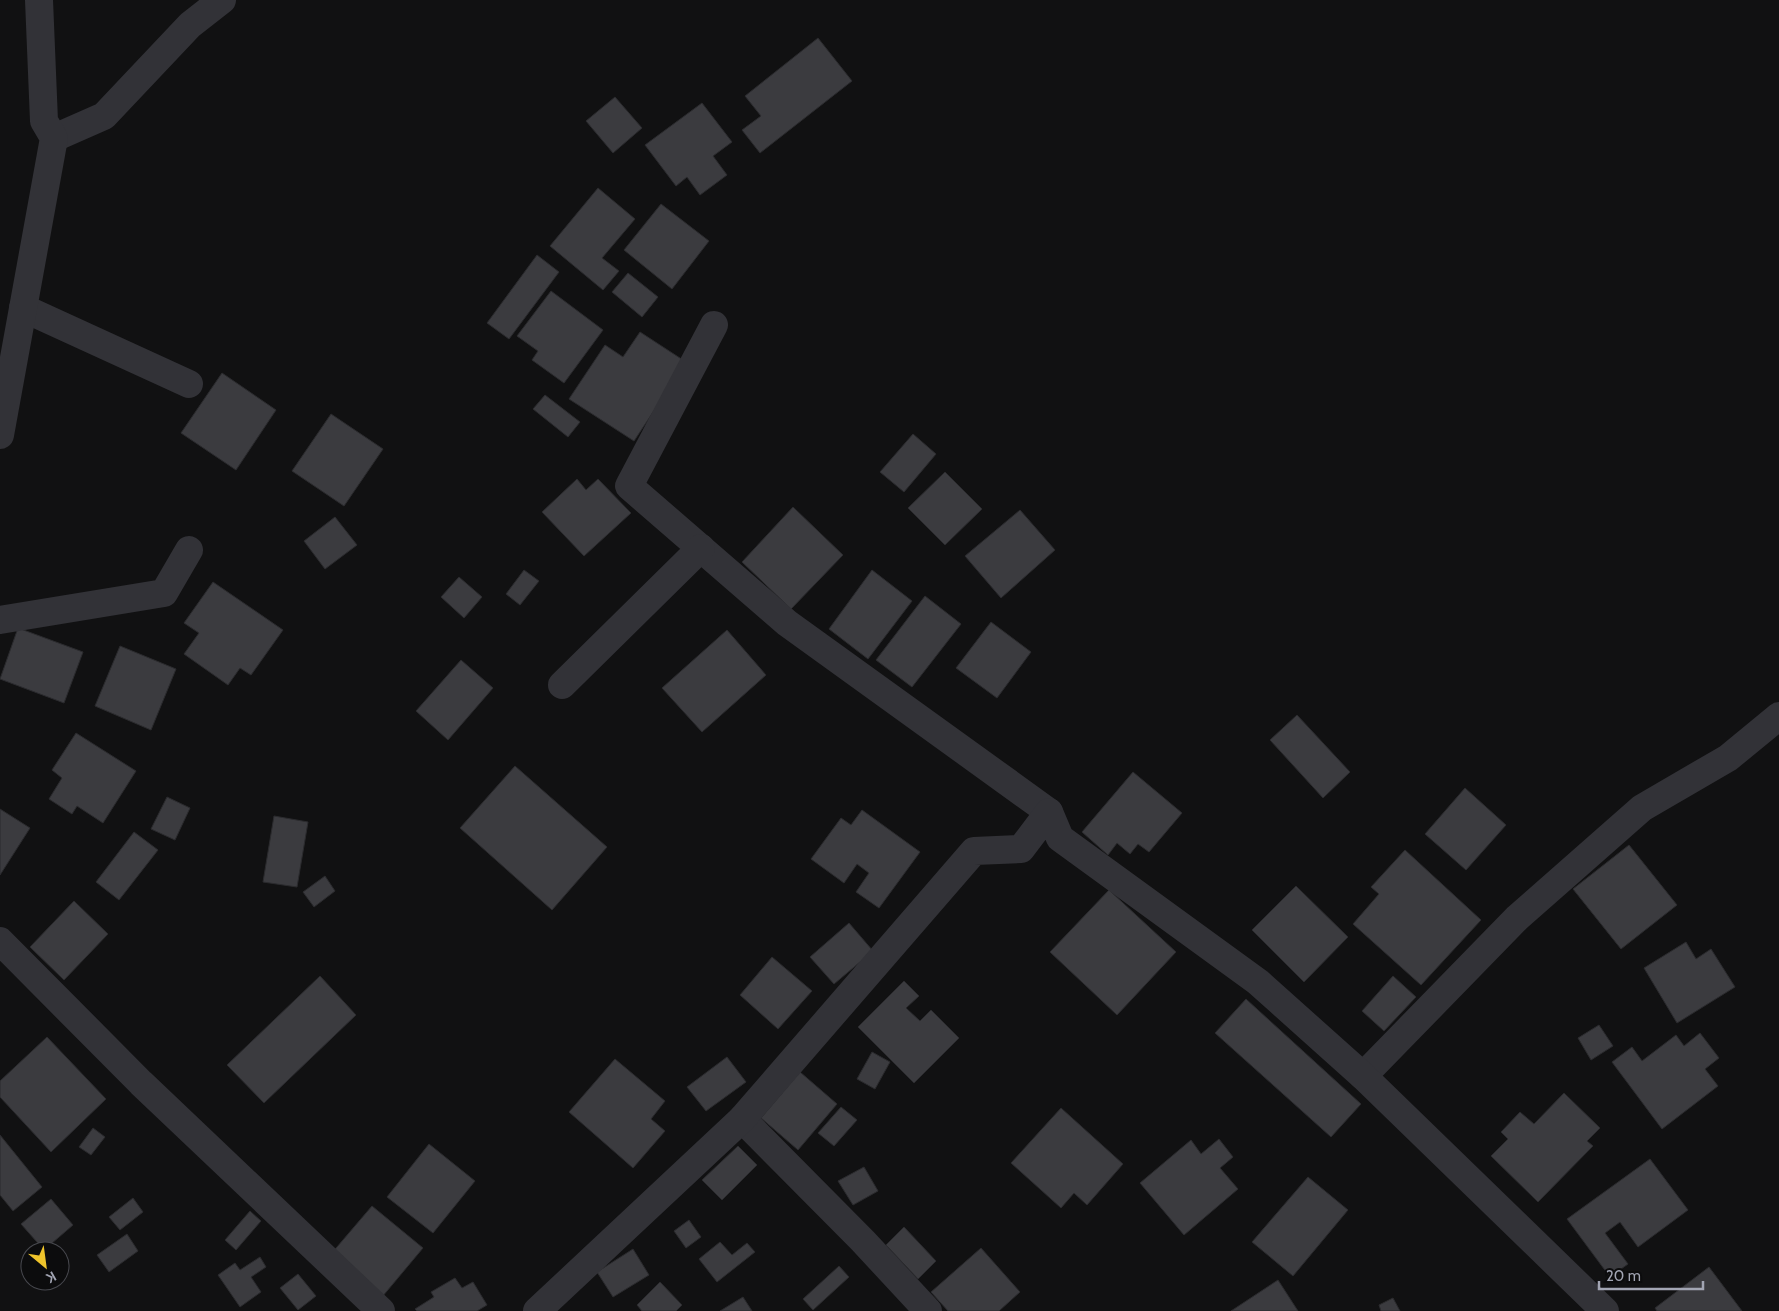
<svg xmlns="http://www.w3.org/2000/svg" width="1779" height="1311" font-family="Cabin,sans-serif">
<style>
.building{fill:#3b3b3f;stroke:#2b2b2e}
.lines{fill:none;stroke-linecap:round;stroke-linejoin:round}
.minor{stroke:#323237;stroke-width:28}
</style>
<rect width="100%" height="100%" fill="#111112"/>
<g class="building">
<polygon points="818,38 852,81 760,153 742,130 761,116 745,96"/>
<polygon points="615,97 642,128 613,153 586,121"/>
<polygon points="702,103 732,142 713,156 727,175 700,195 687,177 676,186 645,145"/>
<polygon points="598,188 635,219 602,258 619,271 603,290 550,246"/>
<polygon points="661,204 709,241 672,289 624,250"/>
<polygon points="537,255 559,272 509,339 487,323"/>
<polygon points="628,273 658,297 642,317 612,292"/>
<polygon points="551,291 603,330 564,383 532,360 538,351 517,336"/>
<polygon points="640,332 686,362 634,441 569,399 605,345 623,357"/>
<polygon points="222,373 276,410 236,470 181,433"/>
<polygon points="545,395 580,422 568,437 533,409"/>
<polygon points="331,414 383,449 344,506 292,471"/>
<polygon points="913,434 936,454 904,492 880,472"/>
<polygon points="945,472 982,509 945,545 908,508"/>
<polygon points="577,479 586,490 598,479 631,513 584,556 542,512"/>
<polygon points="793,507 843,555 791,609 742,562"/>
<polygon points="1020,510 1055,550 1001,598 965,556"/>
<polygon points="335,517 357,545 325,569 304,541"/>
<polygon points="524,570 539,581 520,605 506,594"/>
<polygon points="872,570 912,601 868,659 829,629"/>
<polygon points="459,577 482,597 464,618 441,597"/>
<polygon points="213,582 283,630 251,675 240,668 228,685 184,654 199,633 184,623"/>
<polygon points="925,596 961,624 912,687 876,660"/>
<polygon points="991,622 1031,652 997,698 956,668"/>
<polygon points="18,628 83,652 64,703 0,679"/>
<polygon points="727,630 766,675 702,732 662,688"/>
<polygon points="120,646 176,669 151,730 95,706"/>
<polygon points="461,660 493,688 448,740 416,711"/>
<polygon points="1297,715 1350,772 1323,798 1270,740"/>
<polygon points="76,733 136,771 103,823 77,806 72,814 49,799 62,778 52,770"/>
<polygon points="515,766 607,847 552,910 460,828"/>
<polygon points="1133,772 1182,813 1149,852 1138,844 1130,854 1117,843 1108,855 1082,832"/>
<polygon points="1465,788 1506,825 1466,870 1425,834"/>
<polygon points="167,797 190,808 175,840 151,829"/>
<polygon points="0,809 30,828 0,875"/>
<polygon points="862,810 920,852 879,908 856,892 869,873 857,864 844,883 811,859 841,818 851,825"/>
<polygon points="274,816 308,822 297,887 263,882"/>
<polygon points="134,832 158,850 119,900 96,882"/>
<polygon points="1629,845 1677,905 1621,949 1573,889"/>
<polygon points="1405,850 1481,920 1421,985 1353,924 1379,894 1371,887"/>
<polygon points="325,876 335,891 314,907 303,892"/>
<polygon points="1296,886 1348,937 1304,982 1252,930"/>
<polygon points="1109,890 1176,952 1117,1015 1050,952"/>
<polygon points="74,901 108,934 64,980 30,947"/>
<polygon points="849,923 873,951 834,984 810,957"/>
<polygon points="1686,942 1696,959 1711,949 1735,987 1677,1023 1644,968"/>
<polygon points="772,957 812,991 778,1029 740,995"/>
<polygon points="320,976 356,1015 264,1103 227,1065"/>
<polygon points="1393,976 1416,997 1384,1031 1362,1011"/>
<polygon points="904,981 919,996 906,1008 920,1021 931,1010 959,1038 914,1083 858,1027"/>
<polygon points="1246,999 1361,1104 1331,1137 1215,1033"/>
<polygon points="1599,1025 1613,1046 1591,1060 1578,1038"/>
<polygon points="1700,1033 1719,1058 1705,1069 1718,1086 1662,1129 1612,1062 1632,1047 1642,1061 1676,1035 1684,1046"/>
<polygon points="47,1037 106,1099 51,1152 0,1097 0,1081"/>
<polygon points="872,1052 890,1062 875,1089 857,1079"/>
<polygon points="727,1057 746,1082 706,1111 687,1087"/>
<polygon points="615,1059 665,1101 651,1119 665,1131 633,1168 569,1112"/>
<polygon points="800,1072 837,1104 798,1150 761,1118"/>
<polygon points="1564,1093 1600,1128 1587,1141 1593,1146 1538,1202 1491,1156 1508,1139 1501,1132 1520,1112 1534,1124"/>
<polygon points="841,1107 857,1120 834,1146 818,1133"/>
<polygon points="1061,1108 1123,1164 1087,1205 1074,1193 1061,1208 1011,1163"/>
<polygon points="93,1128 105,1137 91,1155 79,1147"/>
<polygon points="0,1135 42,1187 13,1211 0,1195"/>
<polygon points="1219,1139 1233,1157 1220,1168 1238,1189 1184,1235 1140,1183 1191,1140 1201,1154"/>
<polygon points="429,1144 475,1181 433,1233 387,1197"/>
<polygon points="738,1146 757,1165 722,1200 702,1180"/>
<polygon points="1650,1159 1688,1210 1638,1247 1620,1222 1605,1233 1628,1264 1610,1277 1567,1219"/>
<polygon points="864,1167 878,1191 853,1205 838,1181"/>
<polygon points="1308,1177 1348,1210 1293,1276 1252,1242"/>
<polygon points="133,1198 143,1212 120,1230 109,1217"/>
<polygon points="51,1199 73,1225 44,1250 21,1224"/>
<polygon points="372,1206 423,1248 382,1297 331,1254"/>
<polygon points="250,1211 261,1221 236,1250 225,1240"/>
<polygon points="689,1220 701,1237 686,1248 674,1231"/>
<polygon points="904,1227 936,1261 918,1279 886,1245"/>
<polygon points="127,1234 138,1251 109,1272 97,1255"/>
<polygon points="720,1242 732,1255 747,1243 755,1252 717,1282 699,1259"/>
<polygon points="981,1248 1020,1292 999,1311 948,1311 931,1292"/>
<polygon points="633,1249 649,1275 613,1297 597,1272"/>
<polygon points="260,1257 266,1267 251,1277 261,1292 240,1307 218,1275 235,1263 240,1270"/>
<polygon points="839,1266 849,1277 813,1310 803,1299"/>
<polygon points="1709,1267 1742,1311 1657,1311 1655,1308"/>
<polygon points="298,1274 316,1296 298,1310 280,1288"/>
<polygon points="455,1278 462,1288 473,1282 487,1305 477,1311 417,1311 415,1309 434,1297 431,1292"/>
<polygon points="1278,1280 1298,1311 1231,1311"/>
<polygon points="660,1282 682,1305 676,1311 642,1311 637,1305"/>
<polygon points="743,1297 752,1311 720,1311"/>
<polygon points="1393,1298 1400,1311 1381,1311 1379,1305"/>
</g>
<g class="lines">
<g class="minor">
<polyline points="54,138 104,116 190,25 222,0"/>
<polyline points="23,308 189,384"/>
<polyline points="714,325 629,486 787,623 1049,812"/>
<polyline points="0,435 54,138 44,121 39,0"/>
<polyline points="0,620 164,593 189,550"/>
<polyline points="562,685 701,548"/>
<polyline points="0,941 141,1083 381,1311"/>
<polyline points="1363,1076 1517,918 1642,808 1728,758 1779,716"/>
<polyline points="742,1119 863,1241 928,1311"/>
<polyline points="537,1311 742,1119 974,851 1021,849 1049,812 1060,838 1258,982 1363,1076 1605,1311"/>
</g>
</g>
<g transform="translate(45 1266) rotate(151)"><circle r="24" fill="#0c0c0d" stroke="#48494f"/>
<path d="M0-4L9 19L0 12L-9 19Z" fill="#efc42b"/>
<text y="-8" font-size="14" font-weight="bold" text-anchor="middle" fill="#a2a5b3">K</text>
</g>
<path d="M1599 1281v8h104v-8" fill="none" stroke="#a2a5b3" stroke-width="2.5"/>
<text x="1606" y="1281" font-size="15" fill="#a2a5b3" stroke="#0c0c0d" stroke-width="4" paint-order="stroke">20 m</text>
</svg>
